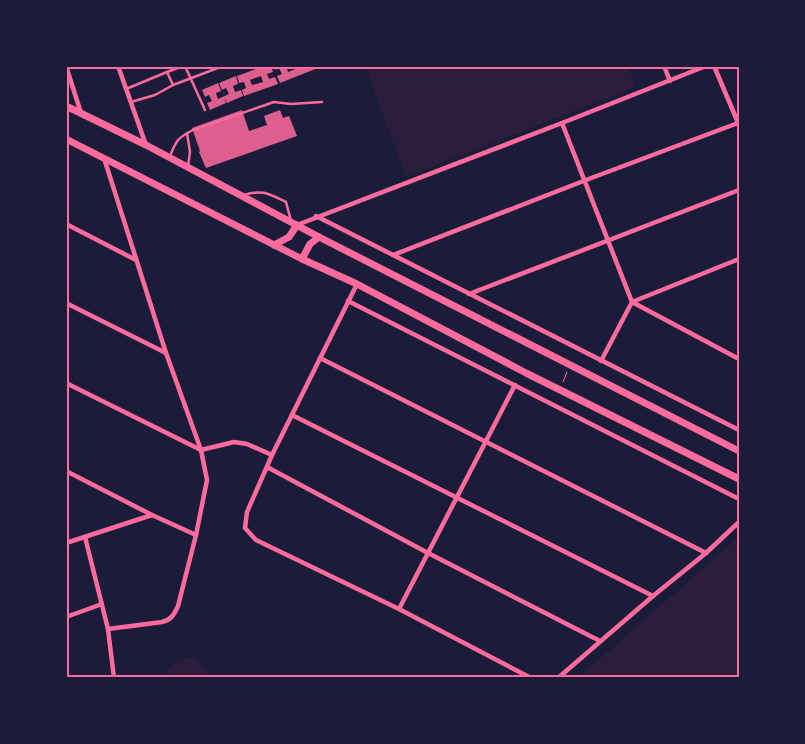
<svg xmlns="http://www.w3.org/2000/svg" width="805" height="744" font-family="Bitter,serif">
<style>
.green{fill:#2a1e3b}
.building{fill:#dd5f8e;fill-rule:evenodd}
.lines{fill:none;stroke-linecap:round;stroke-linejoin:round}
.path{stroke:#ff6b9d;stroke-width:1}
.service{stroke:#ff6b9d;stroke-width:2.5}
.minor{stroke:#ff6b9d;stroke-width:4.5}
.primary{stroke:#ff6b9d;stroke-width:7}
.neatline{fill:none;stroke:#ff6b9d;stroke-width:2}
</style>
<rect width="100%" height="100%" fill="#1b1b3a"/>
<g class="green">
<polygon points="365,66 628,66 636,87 406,177"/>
<polygon points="739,537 739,678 578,678"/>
<polygon points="186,658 197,658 209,678 163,678 171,665"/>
</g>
<g class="building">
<path d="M264,66H271L273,72L267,74L269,79L275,77L278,84L244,96L242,90L246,88L244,82L239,83L237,76ZM261,76L263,82L252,85L250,80Z"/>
<polygon points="274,66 286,66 288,72 298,68 298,66 323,66 280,83 277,76 282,74 279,68 275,70"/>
<polygon points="236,76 238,84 233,86 235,92 241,90 243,96 227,103 224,98 226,103 210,110 207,103 212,101 209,95 205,97 202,90 218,83 221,91 216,93 218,99 229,94 226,88 222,90 219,83"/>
<polygon points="242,110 249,131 267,125 264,116 280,110 283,118 289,116 297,136 206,168 199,152 200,151 192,128"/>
</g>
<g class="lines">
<polyline class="path" points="563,382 567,372"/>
<g class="service">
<polyline points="185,66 205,110"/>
<polyline points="167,72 183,66"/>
<polyline points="173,85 223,66"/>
<polyline points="126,89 167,72 173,85 155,95 131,102"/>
<polyline points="187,133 190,152 188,166"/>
<path d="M170,156C176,141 177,138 193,130L274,102L291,104L322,102"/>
<path d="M244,195C262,189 269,194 286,202L291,221"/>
</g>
<g class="minor">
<polyline points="66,66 81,113"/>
<polyline points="118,66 146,145"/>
<polyline points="664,66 670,81"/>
<polyline points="714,66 739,125"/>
<polyline points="562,123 632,302 739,359"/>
<path d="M104,158L166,353L201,450L207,480L196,535L178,606C174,615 171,620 162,622L108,629"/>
<polyline points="316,216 739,430"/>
<polyline points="66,224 136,260"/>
<polyline points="297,225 562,123 706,66"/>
<polyline points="393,255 586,180 738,123"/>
<polyline points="357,284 272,455 247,512 245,528 256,540 399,609 531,678"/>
<polyline points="469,294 739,190"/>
<polyline points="348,301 739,499"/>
<polyline points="66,303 166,353"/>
<polyline points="320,358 706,553"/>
<polyline points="601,361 632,302 739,259"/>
<polyline points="66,383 201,450 234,442 247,444 272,455"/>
<polyline points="292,415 653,596"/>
<polyline points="267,467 428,553 600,641"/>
<polyline points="66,471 152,515 196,535"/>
<polyline points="85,537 108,629 114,678"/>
<polyline points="66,543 152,515"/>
<polyline points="399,609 515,385"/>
<polyline points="66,617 102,604"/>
<polyline points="558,678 653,596 706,553 739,522"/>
</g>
<g class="primary">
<polyline points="66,106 146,145 319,237 739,451"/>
<polyline points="66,139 302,259 357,284 526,373 739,479"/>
<polyline points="274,245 289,237 297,225"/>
<polyline points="302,259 310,244 319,237"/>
</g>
</g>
<rect width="805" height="744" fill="none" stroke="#1b1b3a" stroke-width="135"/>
<rect x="68" y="68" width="670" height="608" class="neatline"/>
</svg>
